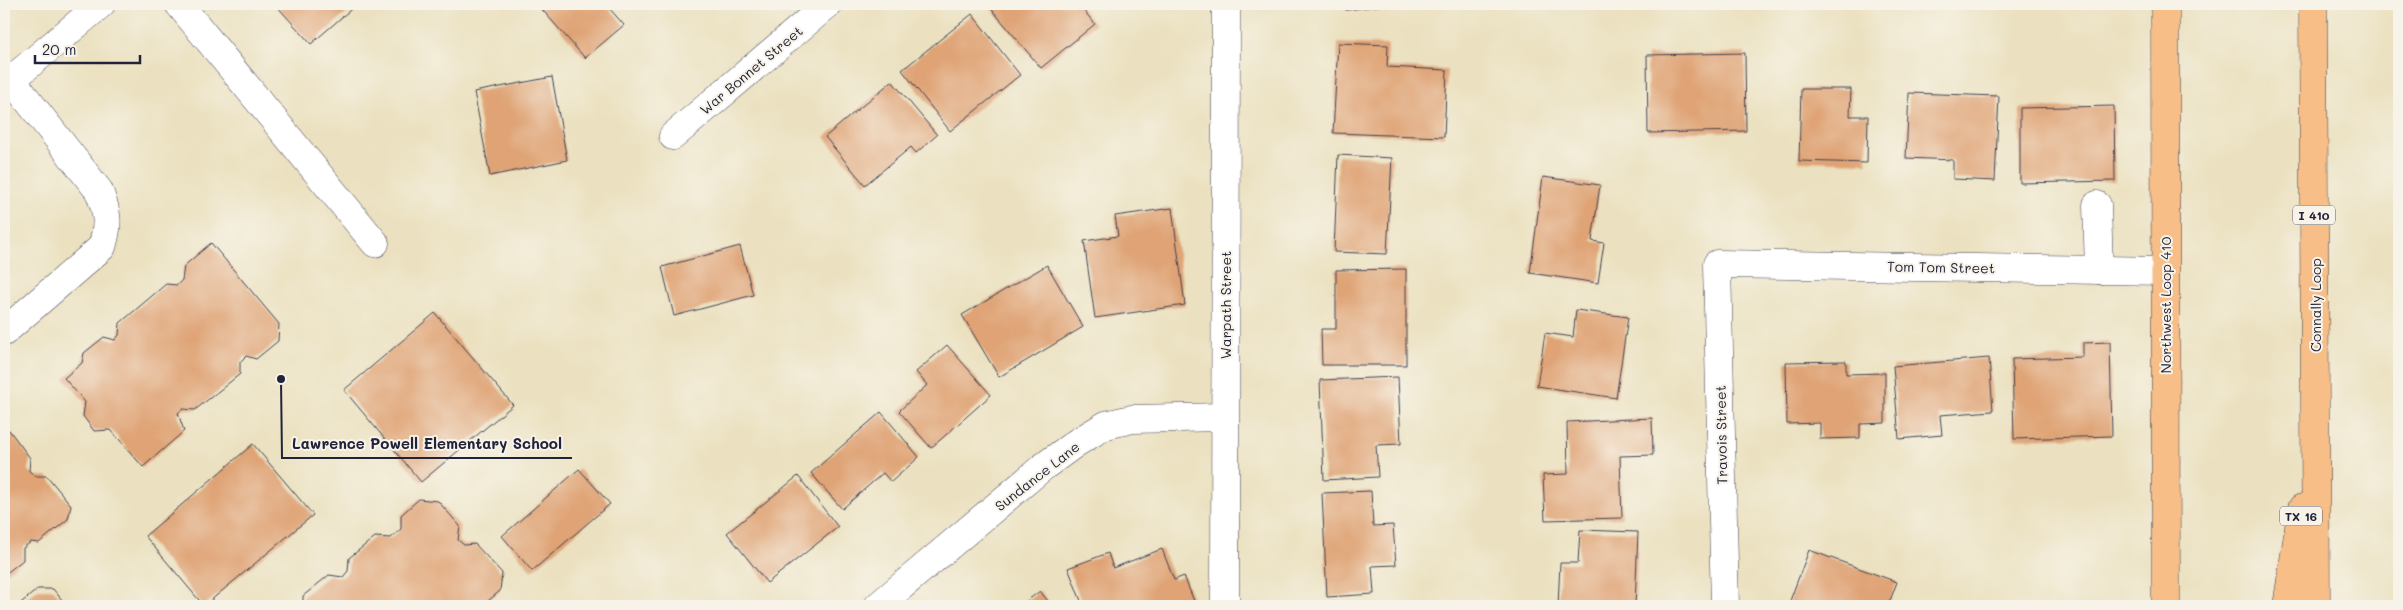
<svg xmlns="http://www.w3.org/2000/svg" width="2403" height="610" font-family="Mali,sans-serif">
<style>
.building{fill:#dfa374}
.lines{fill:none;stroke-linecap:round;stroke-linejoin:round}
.minor-casing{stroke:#403f4f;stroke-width:29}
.major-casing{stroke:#403f4f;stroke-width:29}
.highway-casing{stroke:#403f4f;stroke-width:29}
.minor{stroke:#fff;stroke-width:28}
.major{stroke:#f7be87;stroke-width:28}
.highway{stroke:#f7be87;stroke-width:28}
.labels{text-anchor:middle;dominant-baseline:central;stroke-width:4;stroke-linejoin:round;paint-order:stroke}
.shield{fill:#f7f3e8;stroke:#62616f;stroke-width:1}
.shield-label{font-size:12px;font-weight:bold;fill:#22223b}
.street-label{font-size:14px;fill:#22223b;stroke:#f7f3e8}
.leader{fill:none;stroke:#22223b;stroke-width:2}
.callout-dot{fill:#22223b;stroke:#f7f3e8;stroke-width:2}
.callout-label{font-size:15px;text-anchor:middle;font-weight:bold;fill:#22223b;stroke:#f7f3e8;stroke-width:4;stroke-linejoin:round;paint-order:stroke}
</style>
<rect width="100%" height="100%" fill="#f7f3e8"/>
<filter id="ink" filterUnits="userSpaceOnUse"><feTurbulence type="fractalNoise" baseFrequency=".02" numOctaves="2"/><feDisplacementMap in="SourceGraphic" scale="10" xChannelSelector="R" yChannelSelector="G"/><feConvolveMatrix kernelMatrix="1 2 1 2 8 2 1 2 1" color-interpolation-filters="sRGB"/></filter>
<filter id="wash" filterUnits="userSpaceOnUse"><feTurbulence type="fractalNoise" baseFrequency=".0096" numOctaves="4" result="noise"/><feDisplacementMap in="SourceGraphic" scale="20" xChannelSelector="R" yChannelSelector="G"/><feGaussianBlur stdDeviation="1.12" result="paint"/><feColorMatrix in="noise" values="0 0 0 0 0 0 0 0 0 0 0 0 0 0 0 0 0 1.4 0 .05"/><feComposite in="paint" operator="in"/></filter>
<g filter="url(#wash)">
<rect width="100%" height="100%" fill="#ebe1c0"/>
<g id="blocks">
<g class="building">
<polygon points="275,4 357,4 311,44"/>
<polygon points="540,4 614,4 609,8 624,25 585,58 538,5"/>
<polygon points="990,4 1078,4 1095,24 1041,68 988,5"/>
<polygon points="1345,4 1383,4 1384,5 1346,10"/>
<polygon points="972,14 1020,75 950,131 902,70"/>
<polygon points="1338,43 1388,45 1387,67 1447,70 1444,137 1333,133"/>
<polygon points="1745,53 1746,131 1648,133 1647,55"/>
<polygon points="552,77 567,160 490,176 474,92"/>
<polygon points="892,81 937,135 916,153 911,147 865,185 825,137"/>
<polygon points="1801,89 1851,89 1850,116 1868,116 1867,163 1799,161"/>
<polygon points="1909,93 1999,96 1995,181 1953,179 1953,160 1906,158"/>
<polygon points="2114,106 2115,181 2020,183 2020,108"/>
<polygon points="1338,155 1392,158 1387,254 1334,252"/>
<polygon points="1543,177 1600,185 1592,241 1604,243 1598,283 1530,273"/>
<polygon points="1172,208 1185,305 1095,318 1084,241 1118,236 1115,216"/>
<polygon points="211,243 279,324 278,341 256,359 246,356 240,362 240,374 195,410 183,409 178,413 184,431 143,467 111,430 94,431 83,416 85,402 64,378 82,363 84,353 104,337 115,340 119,335 120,323 166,284 177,285 182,280 184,266"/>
<polygon points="740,246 753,295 674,316 662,267"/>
<polygon points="1047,265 1083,327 999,377 962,315"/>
<polygon points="1406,269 1406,365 1322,365 1321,329 1336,329 1336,270"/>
<polygon points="1576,310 1628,317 1616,398 1537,386 1545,333 1573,337"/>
<polygon points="435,313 513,405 421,482 344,390"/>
<polygon points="2110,342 2112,436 2014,439 2012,359 2083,357 2083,343"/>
<polygon points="947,345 991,395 931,448 899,411 927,385 916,372"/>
<polygon points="1989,358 1993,411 1940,415 1942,435 1899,439 1893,366"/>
<polygon points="1846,361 1846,374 1885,373 1885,423 1860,424 1860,438 1820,439 1820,423 1787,424 1786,362"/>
<polygon points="1398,377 1401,444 1376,445 1378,477 1324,480 1320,380"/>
<polygon points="881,412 919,457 891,482 883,473 842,509 811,473"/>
<polygon points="1652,418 1653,455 1620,456 1622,518 1545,520 1543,475 1568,474 1567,422"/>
<polygon points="4,429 9,430 30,458 29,471 36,476 47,476 71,505 68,519 39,543 31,542 23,548 23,560 4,575"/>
<polygon points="253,444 313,515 204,606 145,536"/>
<polygon points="579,469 610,504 532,571 502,536"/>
<polygon points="798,476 838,527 767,583 727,533"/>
<polygon points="1371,491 1373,526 1393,525 1396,565 1372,566 1374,594 1327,597 1322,493"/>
<polygon points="419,499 438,501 460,526 458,540 464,545 475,544 502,573 500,591 482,606 303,606 303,596 329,575 343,577 348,571 349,558 375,537 391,538 401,529 401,515"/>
<polygon points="1580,530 1638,532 1635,606 1558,606 1560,563 1578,563"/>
<polygon points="1162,549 1174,580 1184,576 1194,601 1181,606 1083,606 1068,568 1108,553 1113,568"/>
<polygon points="1809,550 1897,582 1888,606 1788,606"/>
<polygon points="38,589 53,589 67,606 17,606"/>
<polygon points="1040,591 1052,606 1020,606"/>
</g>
</g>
</g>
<g filter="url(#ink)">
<use href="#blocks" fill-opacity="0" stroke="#403f4f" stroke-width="1"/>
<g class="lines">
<g class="minor-casing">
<g id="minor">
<polyline points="179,4 375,243"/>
<polyline points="4,86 101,4"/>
<polyline points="673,136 828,4"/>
<polyline points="2097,205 2099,270"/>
<path d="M4,332L102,247C109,224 108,214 99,191L11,79"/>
<polyline points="878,606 1043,467 1076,443 1106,425 1132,419 1224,417"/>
<polyline points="1225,606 1226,4"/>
<polyline points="1725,606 1717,264 2165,271"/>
</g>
</g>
<g class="major-casing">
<polyline id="major" points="2165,4 2166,606"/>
</g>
<g class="highway-casing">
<g id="highway">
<polyline points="2313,4 2316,606"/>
<polyline points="2287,606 2302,508"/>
</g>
</g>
<use href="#minor" class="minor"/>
<use href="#major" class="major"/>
<use href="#highway" class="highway"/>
</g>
</g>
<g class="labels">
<g class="shield">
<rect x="2293" y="205.5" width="42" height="19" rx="4"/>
<rect x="2280" y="506.5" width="42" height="19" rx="4"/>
</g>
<g class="shield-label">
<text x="2314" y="215">I 410</text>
<text x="2301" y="516">TX 16</text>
</g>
<g class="street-label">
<text transform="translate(751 70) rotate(-40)">War Bonnet Street</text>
<text transform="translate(1941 267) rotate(1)">Tom Tom Street</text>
<text transform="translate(1225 305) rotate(-90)">Warpath Street</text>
<text transform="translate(2165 305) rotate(-90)">Northwest Loop 410</text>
<text transform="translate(2315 305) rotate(-90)">Connally Loop</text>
<text transform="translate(1721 435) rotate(-91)">Travois Street</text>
<text transform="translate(1037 476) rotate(-38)">Sundance Lane</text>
</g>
</g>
<path class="leader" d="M281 379L282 458H572"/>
<circle class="callout-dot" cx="281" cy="379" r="5"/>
<g class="callout-label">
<text x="427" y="449">Lawrence Powell Elementary School</text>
</g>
<rect width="2403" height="610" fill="none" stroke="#f7f3e8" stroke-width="20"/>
<path d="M35 55v8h105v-8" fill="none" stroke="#22223b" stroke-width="2.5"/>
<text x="42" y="55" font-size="15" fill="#22223b" stroke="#f7f3e8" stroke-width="4" paint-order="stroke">20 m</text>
</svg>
